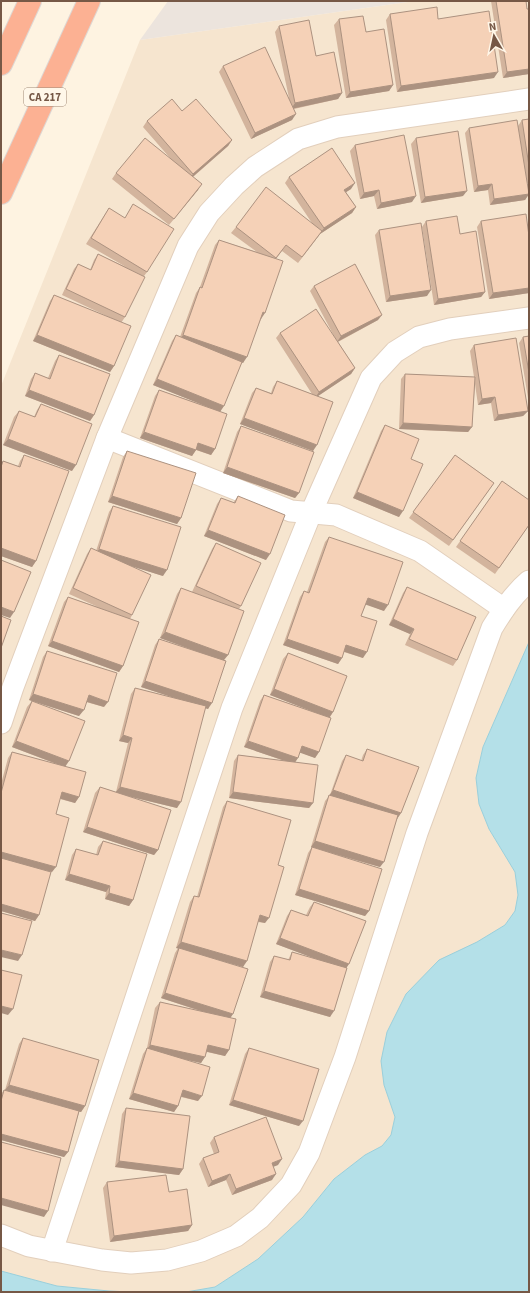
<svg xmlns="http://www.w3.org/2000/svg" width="530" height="1293" font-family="'Source Sans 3',sans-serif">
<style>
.residential{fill:#f6e5cf}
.industrial{fill:#ece4dd}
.water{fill:#b4e0e8;stroke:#9acfdb}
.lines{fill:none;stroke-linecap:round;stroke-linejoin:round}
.street-casing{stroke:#e2cfbc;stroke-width:23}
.highway-casing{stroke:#ded7d3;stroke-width:24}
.street{stroke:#fff;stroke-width:21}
.highway{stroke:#fcb193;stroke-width:22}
.wall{fill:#d3b49d}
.shaded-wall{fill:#ac9280}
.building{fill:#f5d1b7;stroke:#ac9280}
.labels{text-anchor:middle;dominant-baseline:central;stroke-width:3;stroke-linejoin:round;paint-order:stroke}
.shield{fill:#fff7e9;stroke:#9f8877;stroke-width:1}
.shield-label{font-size:11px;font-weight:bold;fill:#765846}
</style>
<rect width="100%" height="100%" fill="#fef3e1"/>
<polygon class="residential" points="415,1 529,1 529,642 483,747 476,778 479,804 489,829 515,872 518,895 515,911 505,925 477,942 384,1085 395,1117 391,1135 382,1146 365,1155 334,1179 303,1217 258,1259 215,1287 186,1292 109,1291 57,1286 1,1271 1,386 140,40"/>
<polygon class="industrial" points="168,1 415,1 140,40"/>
<g class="water">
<polygon points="529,642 529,1292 186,1292 215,1287 258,1259 303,1217 334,1179 365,1155 382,1146 391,1135 395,1117 384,1085 381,1061 387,1032 406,994 439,960 477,942 505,925 515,911 518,895 515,872 489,829 479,804 476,778 483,747"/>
<polygon points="1,1271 57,1286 109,1291 130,1292 1,1292"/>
</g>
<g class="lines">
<g class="street-casing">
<g id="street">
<polyline points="107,438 291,511 336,515 420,551 504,609"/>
<polyline points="1,723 13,687 107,438 188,246 209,213 234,186 255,167 298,139 337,127 529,99"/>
<path d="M1,1235L29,1246L102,1260L131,1263L167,1260L201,1251L236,1236L260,1218L291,1185L309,1153L345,1057L417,833L492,628C503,610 513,595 529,581"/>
<polyline points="52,1251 232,708 311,513 371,378 395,352 419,337 450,329 529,318"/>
</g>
</g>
<g class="highway-casing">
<g id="highway">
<polyline points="1,64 30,1"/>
<polyline points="1,193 89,1"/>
</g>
</g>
<use href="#street" class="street"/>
<use href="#highway" class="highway"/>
</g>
<g class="wall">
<polygon points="491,1 526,1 527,9 529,9 529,74 503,78"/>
<polygon points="390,14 438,19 494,78 397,92 386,20"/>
<polygon points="339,19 366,32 393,85 389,91 346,98 334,25"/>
<polygon points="279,26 316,56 342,93 338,99 294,109 292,120 251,139 219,72 223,66 289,98 275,32"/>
<polygon points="182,111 232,140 228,146 193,177 198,190 169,225 112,179 116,173 170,158 143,127 147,121"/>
<polygon points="529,119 529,183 527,183 529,194 525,200 490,205 488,190 474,192 465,133 469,128 518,126 522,120"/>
<polygon points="416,138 463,196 421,203 411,144"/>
<polygon points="355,145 412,202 377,209 374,196 360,199 350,151"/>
<polygon points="289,177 351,189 346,192 356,207 352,213 320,234 298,263 282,251 276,259 261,319 243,363 242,362 220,411 215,449 211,455 196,450 192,456 140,438 155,396 159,390 206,406 153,385 172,341 176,335 180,337 196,293 200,287 215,245 219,240 257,252 231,233 236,227 312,223 285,183"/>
<polygon points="109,208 147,272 144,276 125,317 121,323 114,366 110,372 33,341 50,301 54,295 113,319 62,295 74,269 78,264 90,270 94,260 98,254 126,267 86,244"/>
<polygon points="426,221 460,234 485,292 481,297 434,305 422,227"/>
<polygon points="481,221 529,236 529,293 489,299 477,227"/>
<polygon points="379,230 427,296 386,302 375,235"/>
<polygon points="314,286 378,320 338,342 355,368 351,374 318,396 313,451 240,424 252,393 256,388 271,393 273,387 277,381 312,394 276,338 280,333 335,338 310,291"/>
<polygon points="529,336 529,398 528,398 519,343 523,337"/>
<polygon points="474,345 528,411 523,416 494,421 491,403 478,405 475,384 472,427 468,432 399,429 401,379 405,374 474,377 470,351"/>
<polygon points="59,355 94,415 90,421 25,396 31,379 35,373 48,378 55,361"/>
<polygon points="41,404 72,471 3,445 14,417 19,411 34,417 37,410"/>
<polygon points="385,425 411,459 399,517 353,498 381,431"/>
<polygon points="241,426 299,493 295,498 223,473 237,432"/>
<polygon points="127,451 181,518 177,524 108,502 123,457"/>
<polygon points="24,455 36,561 32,567 1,556 1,464 3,461 18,466 20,461"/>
<polygon points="455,455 494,483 449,546 409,518"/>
<polygon points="502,481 529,525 495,574 456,547"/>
<polygon points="238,496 266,560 204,536 217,504 221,498 233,503"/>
<polygon points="113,506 163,576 126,564 132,615 130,619 123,666 119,672 48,646 64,602 68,597 98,607 69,594 87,554 91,548 96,551 109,512"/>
<polygon points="329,537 384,611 366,604 361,616 363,658 344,652 342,658 338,664 283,645 300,597 304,591 307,592 325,542"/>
<polygon points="216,543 241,606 239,609 228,655 224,660 208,709 205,708 177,808 123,795 158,850 154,855 83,832 95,793 100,787 116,792 128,743 119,741 131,694 135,688 178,699 141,687 155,645 159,639 198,652 160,638 177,594 181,588 192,592 212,549"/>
<polygon points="407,587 457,660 453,666 405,645 410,634 389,625 403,593"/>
<polygon points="47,651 104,707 86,702 79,716 29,700 43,657"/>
<polygon points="288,653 333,712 330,717 319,752 315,758 300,752 295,762 313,803 309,808 229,798 234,761 238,755 285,761 244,747 260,701 264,695 320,714 270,695 283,659"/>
<polygon points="32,701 65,766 79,797 75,803 60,799 56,814 52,872 48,871 39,915 35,921 1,911 1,784 8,758 12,752 59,765 12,747 27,707"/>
<polygon points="367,749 401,813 397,819 380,867 330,853 369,911 365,916 295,895 308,853 312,847 311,847 325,801 330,795 342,761 346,755 361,761 363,755"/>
<polygon points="227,801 278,865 265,923 258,922 243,967 215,959 231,1017 229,1050 225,1056 207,1052 201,1063 184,1059 198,1101 181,1097 178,1106 174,1112 129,1099 143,1054 147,1048 155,1008 160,1002 200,1011 161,998 175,953 178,948 176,948 190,902 194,896 197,897 223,807"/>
<polygon points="103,841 133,900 129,906 105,899 106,892 65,880 72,855 76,849 96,855 98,847"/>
<polygon points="314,902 347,968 330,1017 260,997 270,962 274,956 288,960 292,952 319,960 276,944 287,916 291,910 306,915 310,907"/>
<polygon points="23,1038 85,1106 81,1112 79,1112 68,1152 64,1157 1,1140 1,1094 4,1090 5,1090 19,1044"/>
<polygon points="249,1048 299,1126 229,1105 245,1054"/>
<polygon points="126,1108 183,1169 179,1175 115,1167 122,1114"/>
<polygon points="214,1137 278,1165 273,1166 272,1180 232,1195 226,1180 208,1187 199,1164 203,1158 214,1154 210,1143"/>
<polygon points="107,1182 169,1192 192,1225 188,1231 110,1242 103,1188"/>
</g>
<g class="shaded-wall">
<polygon points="529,69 529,74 503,78 507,72"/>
<polygon points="498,72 494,78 397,92 401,86"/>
<polygon points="393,85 389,91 346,98 350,92"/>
<polygon points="342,93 338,99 291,109 295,103"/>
<polygon points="296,114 292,120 251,139 255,133"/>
<polygon points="232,140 228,146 189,180 193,174"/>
<polygon points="355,183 351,189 340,196 344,190"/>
<polygon points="202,184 198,190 169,225 174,219"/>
<polygon points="492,184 488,190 474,192 478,186"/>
<polygon points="379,190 374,196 360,199 364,193"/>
<polygon points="467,191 463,196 421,203 425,197"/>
<polygon points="529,194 525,200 490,205 494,199"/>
<polygon points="416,196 412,202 377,209 381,203"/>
<polygon points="356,207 352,213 320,234 298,263 324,228"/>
<polygon points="529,288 529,293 489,299 493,293"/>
<polygon points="431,290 427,296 386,302 390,296"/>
<polygon points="485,292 481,297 434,305 438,299"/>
<polygon points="263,312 265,313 261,319 259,318"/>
<polygon points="382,315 378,320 337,342 341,336"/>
<polygon points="37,335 114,366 110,372 33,341"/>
<polygon points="183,335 247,357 243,363 179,341"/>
<polygon points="355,368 351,374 315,398 319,392"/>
<polygon points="157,379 224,406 220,412 153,385"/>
<polygon points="29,390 94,415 90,421 25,396"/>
<polygon points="495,397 491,403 478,405 482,399"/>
<polygon points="528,411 523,416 494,421 498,415"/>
<polygon points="244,418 317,445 313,451 240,424"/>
<polygon points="403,423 472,427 468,432 399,429"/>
<polygon points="144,432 196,450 192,456 140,438"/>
<polygon points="8,439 76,465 72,471 3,445"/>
<polygon points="198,443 215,449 211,455 194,449"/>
<polygon points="227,467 299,493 295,498 223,473"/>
<polygon points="357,492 403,511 399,517 353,498"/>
<polygon points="112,496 181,518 177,524 108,502"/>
<polygon points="208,530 270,554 266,560 204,536"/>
<polygon points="1,548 36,561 32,567 1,556"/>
<polygon points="99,549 167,570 163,576 95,555"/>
<polygon points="368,598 388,605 384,611 364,604"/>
<polygon points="1,607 14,612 10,618 1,615"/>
<polygon points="393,619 414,629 410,634 389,625"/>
<polygon points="165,632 228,655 223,661 160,638"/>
<polygon points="287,639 342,658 338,664 283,645"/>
<polygon points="52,641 123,666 119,672 48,646"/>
<polygon points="346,645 367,652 363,658 342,651"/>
<polygon points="145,681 212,703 208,709 141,687"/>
<polygon points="274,689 333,712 329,718 270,695"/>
<polygon points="33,694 84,710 79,716 29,700"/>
<polygon points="89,695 108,702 104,707 84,701"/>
<polygon points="123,735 132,738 128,743 119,741"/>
<polygon points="16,741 69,761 65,767 12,747"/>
<polygon points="248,741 298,758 294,764 244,747"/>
<polygon points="302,746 319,752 315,758 298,752"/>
<polygon points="120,787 181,802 177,808 115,793"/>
<polygon points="333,790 401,813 397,819 329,796"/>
<polygon points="62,792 79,797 75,803 58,798"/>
<polygon points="233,792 313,803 309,808 229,798"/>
<polygon points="87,827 158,850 154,855 83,832"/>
<polygon points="315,841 384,862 380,867 311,847"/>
<polygon points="1,852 56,867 52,872 1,859"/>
<polygon points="69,874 110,886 106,892 65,880"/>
<polygon points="299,889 369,911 365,916 295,895"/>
<polygon points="109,893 133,900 129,906 105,899"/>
<polygon points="1,904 39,915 35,921 1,911"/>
<polygon points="260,915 269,918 265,923 256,921"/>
<polygon points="280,938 349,964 345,970 276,944"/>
<polygon points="181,942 247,961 243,967 176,948"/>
<polygon points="1,950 22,955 18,961 1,957"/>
<polygon points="264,991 334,1011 330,1017 260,997"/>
<polygon points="165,993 233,1014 229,1020 161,998"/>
<polygon points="1,1006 13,1009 8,1015 1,1013"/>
<polygon points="150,1045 205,1057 201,1063 146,1051"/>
<polygon points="208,1045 229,1050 225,1056 204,1051"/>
<polygon points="9,1085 85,1106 81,1112 5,1090"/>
<polygon points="183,1090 202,1096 198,1101 179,1096"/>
<polygon points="133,1093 178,1106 174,1112 129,1099"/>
<polygon points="233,1100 303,1121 299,1126 229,1105"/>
<polygon points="1,1134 68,1152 64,1157 1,1140"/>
<polygon points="282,1159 278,1165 268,1169 272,1163"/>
<polygon points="119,1161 183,1169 179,1175 115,1167"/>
<polygon points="230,1174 226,1180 208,1187 212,1181"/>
<polygon points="276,1174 272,1180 232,1195 236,1189"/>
<polygon points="1,1198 48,1211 44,1217 1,1205"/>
<polygon points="192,1225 188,1231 110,1242 114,1236"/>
</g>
<g class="building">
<polygon points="496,1 526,1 527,9 529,9 529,69 507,72"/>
<polygon points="437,7 438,19 489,11 498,72 401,86 390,14"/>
<polygon points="363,16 366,32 384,29 393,85 350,92 339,19"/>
<polygon points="309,20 316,56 334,52 342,93 295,103 279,26"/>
<polygon points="265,47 296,114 255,133 223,66"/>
<polygon points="172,99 182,111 196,99 232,140 193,174 147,121"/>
<polygon points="529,119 529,166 522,120"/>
<polygon points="517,120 529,194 494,199 492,184 478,186 469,128"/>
<polygon points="458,131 467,191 425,197 416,138"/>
<polygon points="404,135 416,196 381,203 379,190 364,193 355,145"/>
<polygon points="145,138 202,184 174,219 116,173"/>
<polygon points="332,148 355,183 344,190 356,207 324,228 289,177"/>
<polygon points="266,187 322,231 302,257 286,245 276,258 236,227"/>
<polygon points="133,204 174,229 147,272 91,238 109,208 125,218"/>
<polygon points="526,214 529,236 529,288 493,293 481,221"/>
<polygon points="457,216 460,234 476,231 485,292 438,299 426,221"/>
<polygon points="421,223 431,290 390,296 379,230"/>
<polygon points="219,240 283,261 265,313 263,312 247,357 183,335 200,287 202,288"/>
<polygon points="98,254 145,277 125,317 66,289 78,264 91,270"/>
<polygon points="355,264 382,315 341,336 314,286"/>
<polygon points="54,295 131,326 114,366 37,335"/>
<polygon points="316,309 355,368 319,392 280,333"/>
<polygon points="176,335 242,362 224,406 157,379"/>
<polygon points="529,336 529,373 523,337"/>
<polygon points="516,338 528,411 498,415 495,397 482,399 474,345"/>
<polygon points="59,355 110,374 94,415 29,390 35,373 50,379"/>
<polygon points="405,374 475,377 472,427 403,423"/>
<polygon points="277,381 333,402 317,445 244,418 256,388 272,394"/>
<polygon points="159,390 227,414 215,449 198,443 196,450 144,432"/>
<polygon points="41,404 92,424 76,465 8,439 19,411 35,417"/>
<polygon points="385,425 419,439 411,459 423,464 403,511 357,492"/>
<polygon points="241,426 314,452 299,493 227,467"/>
<polygon points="127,451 196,473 181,518 112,496"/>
<polygon points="24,455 69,471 36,561 1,548 1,467 3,461 20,467"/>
<polygon points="455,455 494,483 453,540 413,512"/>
<polygon points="502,481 529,500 529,525 499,568 460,541"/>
<polygon points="238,496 285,515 270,554 208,530 221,498 235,503"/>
<polygon points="113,506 181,527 167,570 99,549"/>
<polygon points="329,537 403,562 388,605 368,598 361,616 377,621 367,652 346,645 342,658 287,639 304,591 309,593"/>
<polygon points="216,543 261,563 241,606 196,586"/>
<polygon points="91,548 151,575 132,615 73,588"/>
<polygon points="1,560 31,572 14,612 1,607"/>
<polygon points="407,587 476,617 457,660 409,639 414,629 393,619"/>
<polygon points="181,588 244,611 228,655 165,632"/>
<polygon points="68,597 139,622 123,666 52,641"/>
<polygon points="1,616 11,620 1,648"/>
<polygon points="159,639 226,661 212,703 145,681"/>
<polygon points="47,651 117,673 108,702 89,695 84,710 33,694"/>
<polygon points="288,653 347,676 333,712 274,689"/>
<polygon points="135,688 206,706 181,802 120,787 132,738 123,735"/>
<polygon points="264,695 331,718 319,752 302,746 298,758 248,741"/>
<polygon points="32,701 85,721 69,761 16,741"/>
<polygon points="367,749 419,767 401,813 333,790 346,755 363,761"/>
<polygon points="12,752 86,772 79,797 62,792 56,814 69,818 56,867 1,852 1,793"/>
<polygon points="238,755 318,765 313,803 233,792"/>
<polygon points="100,787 171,810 158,850 87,827"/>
<polygon points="329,795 398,815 384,862 315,841"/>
<polygon points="227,801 291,820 278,865 284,867 269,918 260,915 247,961 181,942 194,896 199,897"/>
<polygon points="103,841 147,854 133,900 109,893 110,886 69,874 76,849 98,855"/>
<polygon points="312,847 382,869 369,911 299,889"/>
<polygon points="1,858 51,872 39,915 1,904"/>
<polygon points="314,902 366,921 349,964 280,938 291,910 308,916"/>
<polygon points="1,913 32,921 22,955 1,950"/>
<polygon points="179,948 248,969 233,1014 165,993"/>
<polygon points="292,952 347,968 334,1011 264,991 274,956 290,960"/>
<polygon points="1,970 22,975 13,1009 1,1006"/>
<polygon points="160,1002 236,1019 229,1050 208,1045 205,1057 150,1045"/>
<polygon points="23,1038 99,1060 85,1106 9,1085"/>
<polygon points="147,1048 210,1067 202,1096 183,1090 178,1106 133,1093"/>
<polygon points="249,1048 319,1069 303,1121 233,1100"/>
<polygon points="4,1090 79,1111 68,1152 1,1134 1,1101"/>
<polygon points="126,1108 190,1116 183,1169 119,1161"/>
<polygon points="266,1117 282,1159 272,1163 276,1174 236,1189 230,1174 212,1181 203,1158 219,1152 214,1137"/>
<polygon points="1,1142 61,1158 48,1211 1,1198"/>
<polygon points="166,1175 169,1192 187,1189 192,1225 114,1236 107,1182"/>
</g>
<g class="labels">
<rect class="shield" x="24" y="88" width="42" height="18" rx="3"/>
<g class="shield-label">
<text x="45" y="97">CA 217</text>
</g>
</g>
<rect width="530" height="1293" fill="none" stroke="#765846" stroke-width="4"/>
<g transform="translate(494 36) rotate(351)" stroke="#fff7e9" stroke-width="3" paint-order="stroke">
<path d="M0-3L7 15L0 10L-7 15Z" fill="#765846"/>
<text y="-6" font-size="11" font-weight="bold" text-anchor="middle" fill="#765846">N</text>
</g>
</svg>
